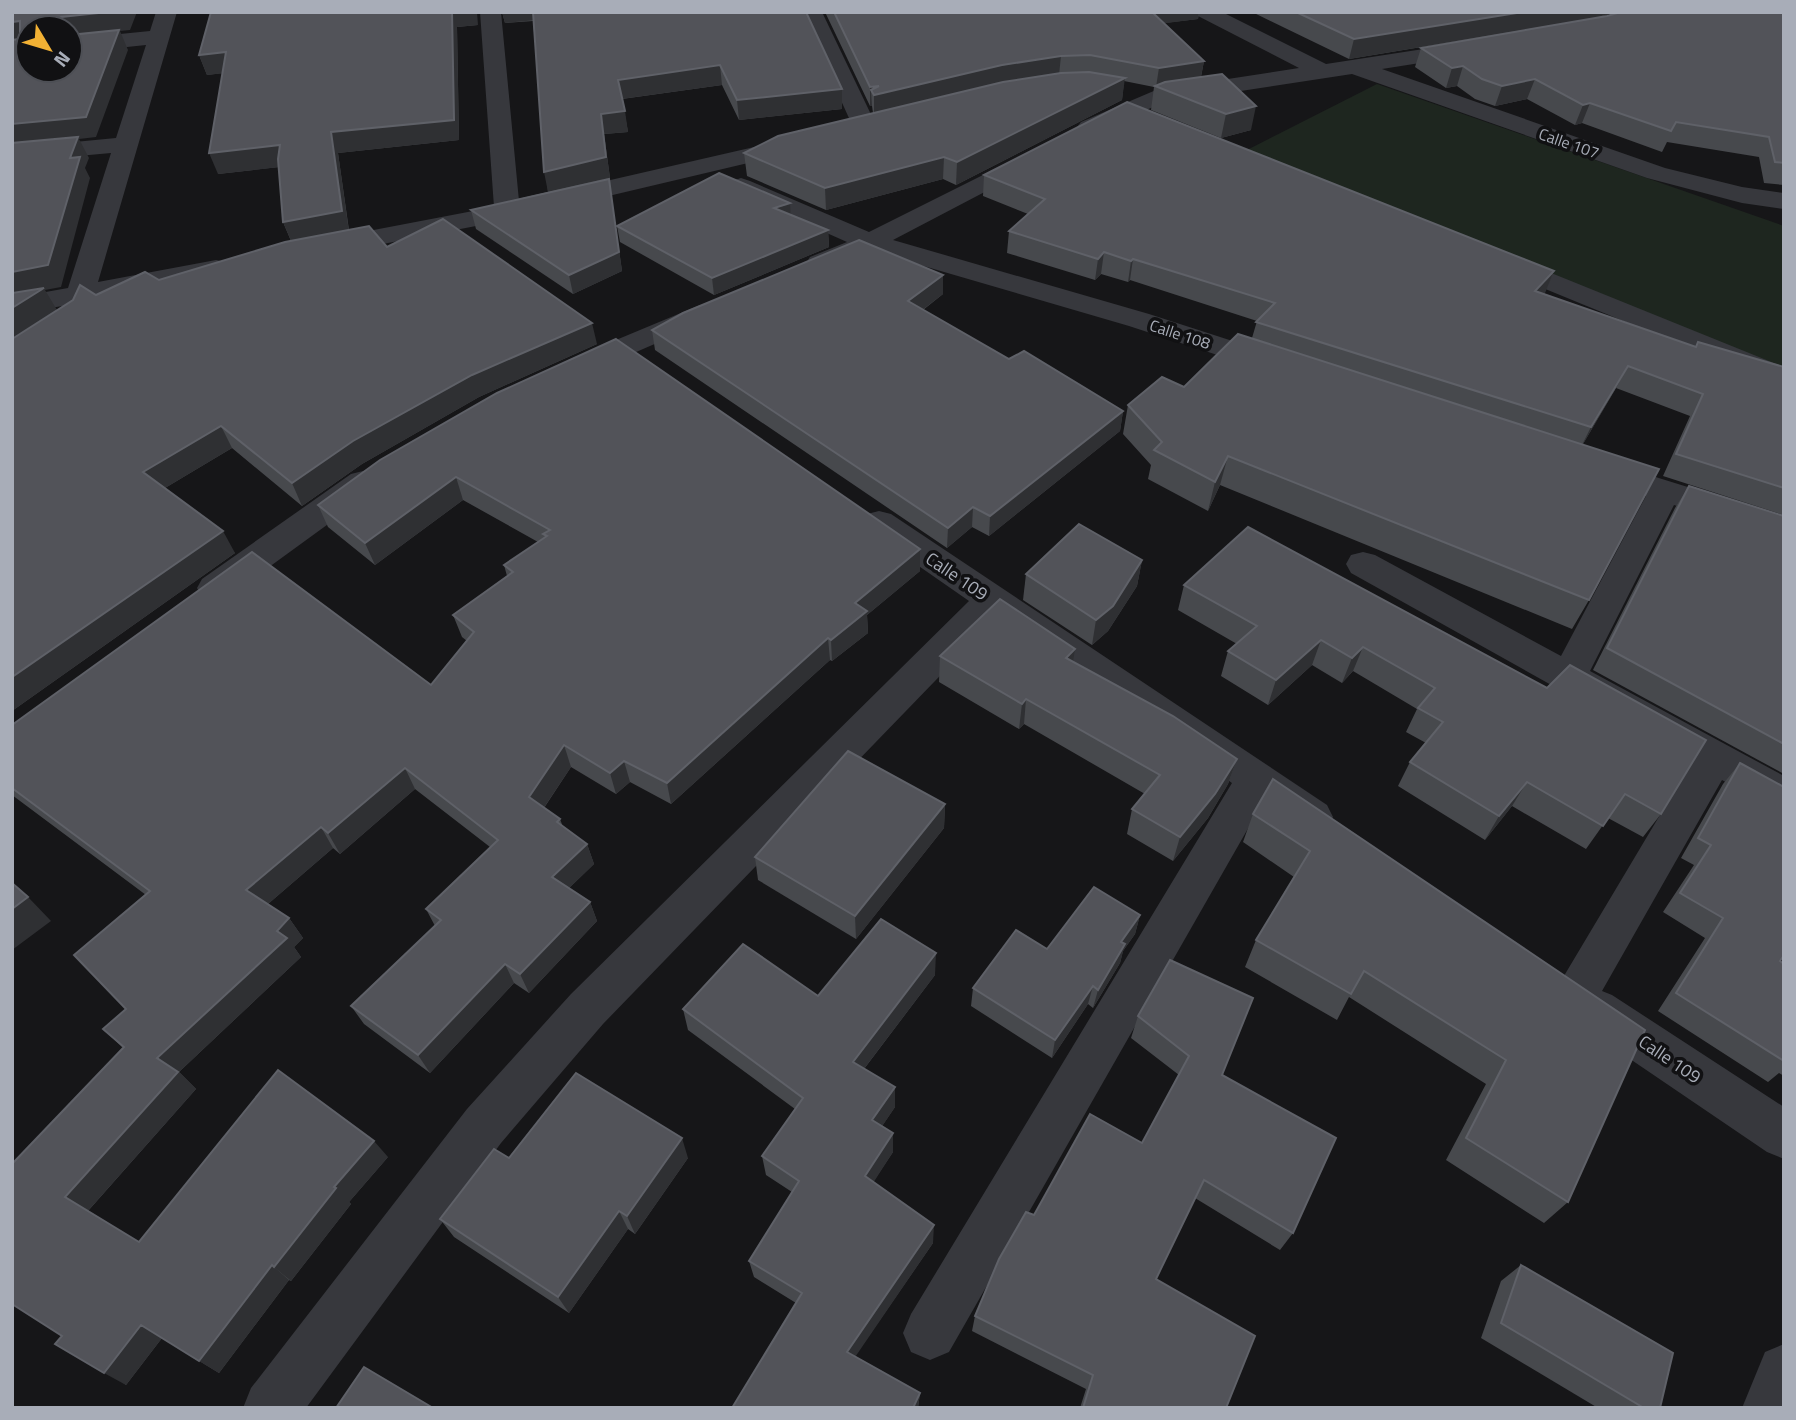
<svg xmlns="http://www.w3.org/2000/svg" width="1796" height="1420" font-family="'Titillium Web',sans-serif">
<style>
.green{fill:#1e261f}
.lines{fill:none;stroke-linecap:round;stroke-linejoin:round}
.minor{fill:#37383d;fill-rule:evenodd}
.wall{fill:#47494d}
.shaded-wall{fill:#2f3033}
.building{fill:#525359;stroke:#5f6168;stroke-width:2}
.labels{text-anchor:middle;dominant-baseline:central;stroke-width:7;stroke-linejoin:round;paint-order:stroke}
.far-street-label{font-size:16px;fill:#a8adb8;stroke:#111113}
.street-label{font-size:18px;fill:#a8adb8;stroke:#111113}
</style>
<rect width="100%" height="100%" fill="#161618"/>
<polygon class="green" points="1377,84 1784,226 1784,370 1247,150"/>
<g class="lines">
<g class="minor">
<polygon points="156,12 177,12 98,282 216,260 226,262 230,268 226,274 216,276 92,300 84,320 22,360 12,363 12,341 61,310 62,306 12,315 12,298 68,288 111,153 12,162 12,148 116,138 146,45 70,53 70,39 150,31"/>
<polygon points="480,12 501,12 519,201 794,138 803,140 806,145 803,150 507,220 326,255 316,253 313,247 316,241 494,207"/>
<polygon points="801,12 822,12 877,127 873,132 857,132 853,127"/>
<polygon points="1195,12 1222,12 1326,64 1469,42 1477,44 1480,49 1477,54 1382,69 1665,168 1742,187 1784,193 1784,209 1742,203 1647,178 1352,74 1162,103 1097,132 1081,132 1077,127 1081,122 1156,90 1299,68 1198,16"/>
<polygon points="1029,152 1038,154 1041,159 1038,164 893,240 1149,314 1285,358 1289,364 1285,370 1274,373 1263,370 1129,326 872,251 830,269 820,271 810,269 806,263 810,257 847,242 732,191 728,186 732,181 741,178 750,181 869,232"/>
<polygon points="1502,253 1784,367 1784,387 1492,267 1488,261 1492,255"/>
<polygon points="700,305 710,308 714,314 710,320 590,372 579,375 568,372 564,366 568,360"/>
<polygon points="1601,460 1784,517 1784,540 1674,505 1590,671 1784,776 1784,811 1770,807 1722,780 1602,991 1612,995 1784,1107 1784,1159 1767,1152 1580,1025 1576,1016 1559,1011 1552,996 1691,763 1351,573 1346,564 1351,555 1363,552 1375,555 1561,656 1646,496 1590,477 1585,470 1590,463"/>
<polygon points="363,471 375,474 379,482 375,490 228,597 215,600 202,597 197,588 202,579 351,474"/>
<path d="M879,511L891,514L1327,805L1333,817L1327,829C1299,838 1283,819 1262,804L949,1352L930,1360L911,1352L903,1333L911,1314L1232,783L995,619L603,1024L501,1143L306,1408H243L251,1388L467,1109L571,994L969,601L867,530L862,522L867,514Z"/>
<polygon points="1784,1344 1784,1408 1742,1408 1765,1352"/>
</g>
</g>
<g class="wall">
<polygon points="211,12 478,25 457,27 459,140 338,153 349,230 597,344 479,397 362,464 302,506 232,448 165,488 235,553 12,711 12,339 96,295 159,280 291,241 283,222 279,167 218,174 223,73 207,75 199,55"/>
<polygon points="502,12 806,12 842,89 842,109 739,120 722,85 622,99 628,132 604,134 610,178 550,192 609,179 622,271 573,294 476,229 471,210 548,192 533,21 505,23"/>
<polygon points="825,12 1199,12 1198,19 1164,23 1204,61 1201,77 1251,130 1221,138 1151,110 1154,87 1124,81 1122,100 956,185 943,179 826,210 747,176 744,153 873,113 872,106 870,106"/>
<polygon points="1252,12 1615,12 1596,18 1784,12 1784,185 1764,183 1759,157 1667,142 1662,152 1582,123 1575,125 1527,99 1495,106 1475,99 1457,86 1446,88 1415,67 1421,48 1592,19 1349,59"/>
<polygon points="984,175 1554,271 1544,294 1696,347 1784,367 1784,515 1663,476 1690,416 1616,388 1583,444 1589,600 1572,629 1220,485 1208,511 1148,479 1151,465 1123,434 1128,405 1184,387 1252,338 1257,321 1130,280 1128,282 1101,274 1095,280 1007,253 1009,231 1028,214 983,196"/>
<polygon points="790,203 790,214 828,230 829,247 714,295 620,242 617,226"/>
<polygon points="943,275 943,294 923,310 1009,359 1123,411 1120,431 989,536 972,527 947,548 655,350 652,330"/>
<polygon points="380,460 920,549 920,571 867,615 868,633 832,661 830,660 671,804 630,782 616,794 571,767 544,808 560,819 563,827 587,844 594,864 569,888 590,902 597,921 529,993 514,983 430,1073 364,1024 351,1006 435,926 426,909 490,847 415,789 340,854 333,848 268,904 289,918 303,938 294,947 301,957 179,1072 196,1089 88,1211 139,1242 388,1157 349,1202 351,1204 291,1281 289,1280 219,1373 162,1338 126,1385 62,1336 12,1304 123,1048 103,1029 126,1009 146,895 12,795 12,725 431,685 467,641 462,637 453,615 507,576 504,565 538,542 463,500 375,565 328,527 318,505"/>
<polygon points="1689,486 1784,516 1784,774 1593,670 1675,508"/>
<polygon points="1248,527 1661,814 1643,837 1608,818 1586,849 1512,806 1485,840 1398,786 1410,762 1426,743 1406,732 1417,709 1353,671 1342,683 1312,665 1268,705 1221,676 1228,651 1237,644 1178,610 1184,585"/>
<polygon points="1142,560 1137,586 1108,631 1092,645 1023,600 1026,574"/>
<polygon points="940,656 1073,662 1237,759 1228,784 1208,818 1173,861 1127,834 1132,809 1145,794 1024,724 1019,729 939,682"/>
<polygon points="1740,763 1780,961 1784,964 1784,1076 1779,1073 1768,1082 1658,1011 1705,938 1663,912 1694,865 1681,858 1723,784"/>
<polygon points="945,804 944,828 856,939 758,880 755,857"/>
<polygon points="1253,814 1645,1030 1568,1202 1544,1223 1446,1160 1486,1084 1349,997 1337,1020 1245,967 1256,940 1294,877 1243,842"/>
<polygon points="1140,915 1135,934 1123,951 1120,963 1093,1008 1088,1004 1052,1058 971,1006 973,988 1047,949"/>
<polygon points="935,975 864,1069 895,1107 882,1126 893,1152 873,1182 933,1243 855,1356 920,1393 918,1408 732,1408 796,1303 754,1277 749,1261 792,1192 766,1175 762,1156 795,1109 688,1030 683,1009 818,996"/>
<polygon points="1138,1016 1222,1075 1293,1233 1280,1250 1195,1198 1156,1279 1226,1408 1080,1408 1086,1389 972,1331 975,1316 1034,1215 1142,1143 1179,1075 1131,1038"/>
<polygon points="509,1158 688,1158 635,1234 628,1229 569,1313 454,1237 440,1219"/>
<polygon points="1521,1265 1660,1408 1598,1408 1481,1338 1501,1281"/>
</g>
<g class="shaded-wall">
<polygon points="108,12 137,12 130,30 120,31 128,50 96,137 79,139 89,158 85,168 90,178 61,287 45,290 57,310 12,338 12,124 70,36 70,28 58,28 58,19 61,17"/>
<polygon points="452,12 477,12 478,25 457,27 459,140 338,153 349,232 292,243 283,222 331,132"/>
<polygon points="502,12 534,12 536,20 505,23"/>
<polygon points="1146,12 1199,12 1198,19 1144,26"/>
<polygon points="1523,12 1615,12 1595,18 1349,59 1354,39"/>
<polygon points="20,21 28,38 12,43 12,22"/>
<polygon points="226,52 234,72 207,75 199,55"/>
<polygon points="1061,56 1059,75 874,115 874,95 871,90 872,106 870,106 870,87"/>
<polygon points="1204,61 1200,81 1156,87 1159,68"/>
<polygon points="720,65 722,85 621,99 618,80"/>
<polygon points="1463,66 1457,86 1446,88 1452,68"/>
<polygon points="1125,78 1122,100 956,185 957,162"/>
<polygon points="1535,79 1527,99 1495,106 1502,86"/>
<polygon points="842,89 842,109 739,120 737,100"/>
<polygon points="1590,103 1582,123 1575,125 1583,105"/>
<polygon points="1256,106 1251,130 1221,138 1226,114"/>
<polygon points="625,111 628,132 604,134 610,178 548,192 544,172 601,114"/>
<polygon points="280,145 288,166 218,174 209,153"/>
<polygon points="944,157 943,179 826,210 825,188"/>
<polygon points="609,179 622,271 573,294 569,275"/>
<polygon points="790,203 791,220 774,208"/>
<polygon points="828,230 829,247 714,295 712,278"/>
<polygon points="1104,252 1101,274 1095,280 1098,259"/>
<polygon points="1133,259 1130,280 1128,282 1131,261"/>
<polygon points="1554,271 1545,293 1526,312 1535,291"/>
<polygon points="943,275 943,294 908,321 908,301"/>
<polygon points="592,323 597,344 479,397 362,464 302,506 292,483 353,441 472,375"/>
<polygon points="1628,366 1616,388 1580,449 1591,427"/>
<polygon points="1123,411 1120,431 989,536 990,516"/>
<polygon points="221,426 232,448 155,494 143,472"/>
<polygon points="1228,456 1220,485 1208,511 1215,482"/>
<polygon points="456,477 463,500 375,565 365,543"/>
<polygon points="973,507 972,527 947,548 948,528"/>
<polygon points="223,531 235,553 12,711 12,677"/>
<polygon points="920,549 920,571 867,615 868,633 832,661 831,640 855,603"/>
<polygon points="1142,560 1137,586 1108,631 1092,645 1096,620"/>
<polygon points="828,638 830,660 671,804 667,783"/>
<polygon points="1321,640 1312,665 1268,705 1276,680"/>
<polygon points="1363,647 1353,671 1342,683 1352,658"/>
<polygon points="1075,649 1071,675 1066,658"/>
<polygon points="1026,699 1024,724 1019,729 1022,704"/>
<polygon points="564,745 571,767 537,818 529,797"/>
<polygon points="1237,759 1228,784 1208,818 1173,861 1180,837"/>
<polygon points="624,761 630,782 616,794 610,773"/>
<polygon points="405,768 415,789 340,854 328,833"/>
<polygon points="1527,782 1512,806 1485,840 1499,816"/>
<polygon points="945,804 944,828 856,939 855,916"/>
<polygon points="321,827 333,848 261,910 246,890"/>
<polygon points="587,844 594,864 560,897 552,877"/>
<polygon points="28,897 51,921 12,950 12,909"/>
<polygon points="590,902 597,921 529,993 520,974"/>
<polygon points="1140,915 1135,934 1123,951 1120,963 1093,1008 1098,990 1121,942"/>
<polygon points="289,918 303,938 294,947 301,957 179,1072 196,1089 86,1213 65,1197 157,1058 277,931"/>
<polygon points="936,953 935,975 854,1082 853,1062"/>
<polygon points="505,964 514,983 430,1073 418,1055"/>
<polygon points="1093,986 1088,1004 1052,1058 1055,1040"/>
<polygon points="895,1087 895,1107 873,1140 872,1120"/>
<polygon points="893,1133 893,1152 866,1194 865,1176"/>
<polygon points="682,1138 688,1158 635,1234 627,1216"/>
<polygon points="374,1141 388,1157 349,1202 351,1204 291,1281 274,1267 334,1187"/>
<polygon points="619,1211 628,1229 569,1313 558,1297"/>
<polygon points="934,1225 933,1243 849,1366 847,1352"/>
<polygon points="272,1265 289,1280 219,1373 199,1361"/>
<polygon points="141,1325 162,1338 126,1385 104,1373"/>
<polygon points="920,1393 918,1408 913,1408"/>
</g>
<g class="building">
<polygon points="12,12 108,12 61,17 58,19 58,28 28,28 28,70 70,70 70,35 119,30 86,117 12,124 12,40 20,39 20,21 12,22"/>
<polygon points="211,12 452,12 454,120 331,132 342,211 283,222 278,159 280,145 209,153 226,52 199,55"/>
<polygon points="533,12 806,12 842,89 737,100 720,65 618,80 625,111 601,114 606,157 544,172"/>
<polygon points="834,12 1152,12 1204,61 1159,68 1090,55 1061,56 1002,65 874,95 871,90 879,86 870,87"/>
<polygon points="1296,12 1523,12 1354,39"/>
<polygon points="1621,12 1784,12 1784,163 1775,162 1769,137 1676,122 1671,131 1590,103 1583,105 1535,79 1502,86 1482,79 1463,66 1452,68 1421,48 1607,16"/>
<polygon points="1089,72 1125,78 957,162 944,157 825,188 744,153 778,136 1003,82 1061,73"/>
<polygon points="1222,74 1256,106 1226,114 1155,86 1165,82"/>
<polygon points="1127,102 1554,271 1535,291 1696,347 1698,342 1784,367 1784,488 1676,454 1703,394 1628,366 1591,427 1256,322 1275,303 1133,259 1131,261 1104,252 1098,259 1009,231 1045,199 984,175"/>
<polygon points="78,137 70,158 80,157 48,265 12,272 12,143"/>
<polygon points="719,173 790,203 774,208 828,230 712,278 617,226"/>
<polygon points="609,179 619,252 569,275 471,210"/>
<polygon points="443,219 592,323 472,375 353,441 292,483 221,426 143,472 223,531 12,677 12,339 73,300 80,285 96,295 145,272 159,280 285,242 369,226 387,247"/>
<polygon points="859,240 943,275 908,301 1009,359 1024,351 1123,411 990,516 973,507 948,528 652,330 683,313"/>
<polygon points="44,288 12,308 12,293"/>
<polygon points="1238,334 1659,469 1589,600 1228,456 1215,482 1154,450 1162,442 1128,405 1162,377 1184,387"/>
<polygon points="616,339 920,549 855,603 867,611 831,640 828,638 667,783 624,761 610,773 564,745 529,797 560,819 557,822 587,844 552,877 590,902 520,974 505,964 418,1055 351,1006 441,920 426,909 498,840 405,768 328,833 321,827 246,890 289,918 277,931 287,938 157,1058 178,1072 65,1197 139,1242 278,1070 374,1141 334,1187 336,1188 274,1267 272,1265 199,1361 141,1325 104,1373 55,1344 62,1336 12,1304 12,1164 124,1047 103,1029 126,1009 74,955 150,891 12,788 12,725 252,552 431,685 474,632 453,615 513,572 504,565 547,536 543,534 550,530 456,477 365,543 318,505 380,460 497,393"/>
<polygon points="1689,486 1784,516 1784,744 1607,648"/>
<polygon points="1079,524 1142,560 1113,606 1096,620 1026,574"/>
<polygon points="1248,527 1547,688 1570,665 1706,740 1661,814 1625,794 1603,826 1527,782 1499,816 1410,762 1443,722 1418,708 1435,688 1363,647 1352,658 1321,640 1276,680 1228,651 1257,626 1184,585"/>
<polygon points="1000,599 1075,649 1066,658 1173,716 1237,759 1215,794 1180,837 1132,809 1160,775 1026,699 1022,704 940,656"/>
<polygon points="848,751 945,804 855,916 755,857"/>
<polygon points="1740,763 1784,787 1784,955 1780,961 1784,964 1784,1061 1676,993 1723,918 1680,893 1711,845 1698,838"/>
<polygon points="1273,779 1645,1030 1568,1202 1466,1138 1506,1060 1364,971 1351,994 1256,940 1310,851 1253,814"/>
<polygon points="12,883 28,897 12,909"/>
<polygon points="1094,887 1140,915 1121,942 1125,944 1098,990 1093,986 1055,1040 973,988 1016,930 1047,949"/>
<polygon points="881,919 936,953 853,1062 895,1087 872,1120 893,1133 865,1176 934,1225 847,1352 920,1393 913,1408 732,1408 802,1293 749,1261 799,1181 762,1156 803,1098 683,1009 743,944 818,996"/>
<polygon points="1170,960 1253,998 1222,1075 1336,1138 1293,1233 1204,1180 1156,1279 1255,1336 1226,1408 1083,1408 1093,1375 975,1316 999,1259 1026,1212 1034,1215 1090,1114 1142,1143 1189,1056 1138,1016"/>
<polygon points="576,1073 682,1138 627,1216 619,1211 558,1297 440,1219 494,1149 509,1158"/>
<polygon points="1521,1265 1673,1353 1660,1408 1644,1408 1501,1323"/>
<polygon points="364,1367 433,1408 336,1408"/>
</g>
<g class="labels">
<g class="far-street-label">
<text transform="translate(1569 143) rotate(19)">Calle 107</text>
<text transform="translate(1180 334) rotate(18)">Calle 108</text>
</g>
<g class="street-label">
<text transform="translate(957 576) rotate(34)">Calle 109</text>
<text transform="translate(1670 1059) rotate(34)">Calle 109</text>
</g>
</g>
<rect width="1796" height="1420" fill="none" stroke="#a8adb8" stroke-width="28"/>
<g transform="translate(49 49) rotate(128)"><circle r="33" fill="#111113" stroke="#4d4f55" stroke-width="2"/>
<path d="M0-5L12 26L0 18L-12 26Z" fill="#f2b134"/>
<text y="-10" font-size="19" font-weight="bold" text-anchor="middle" fill="#a8adb8">N</text>
</g>
</svg>
